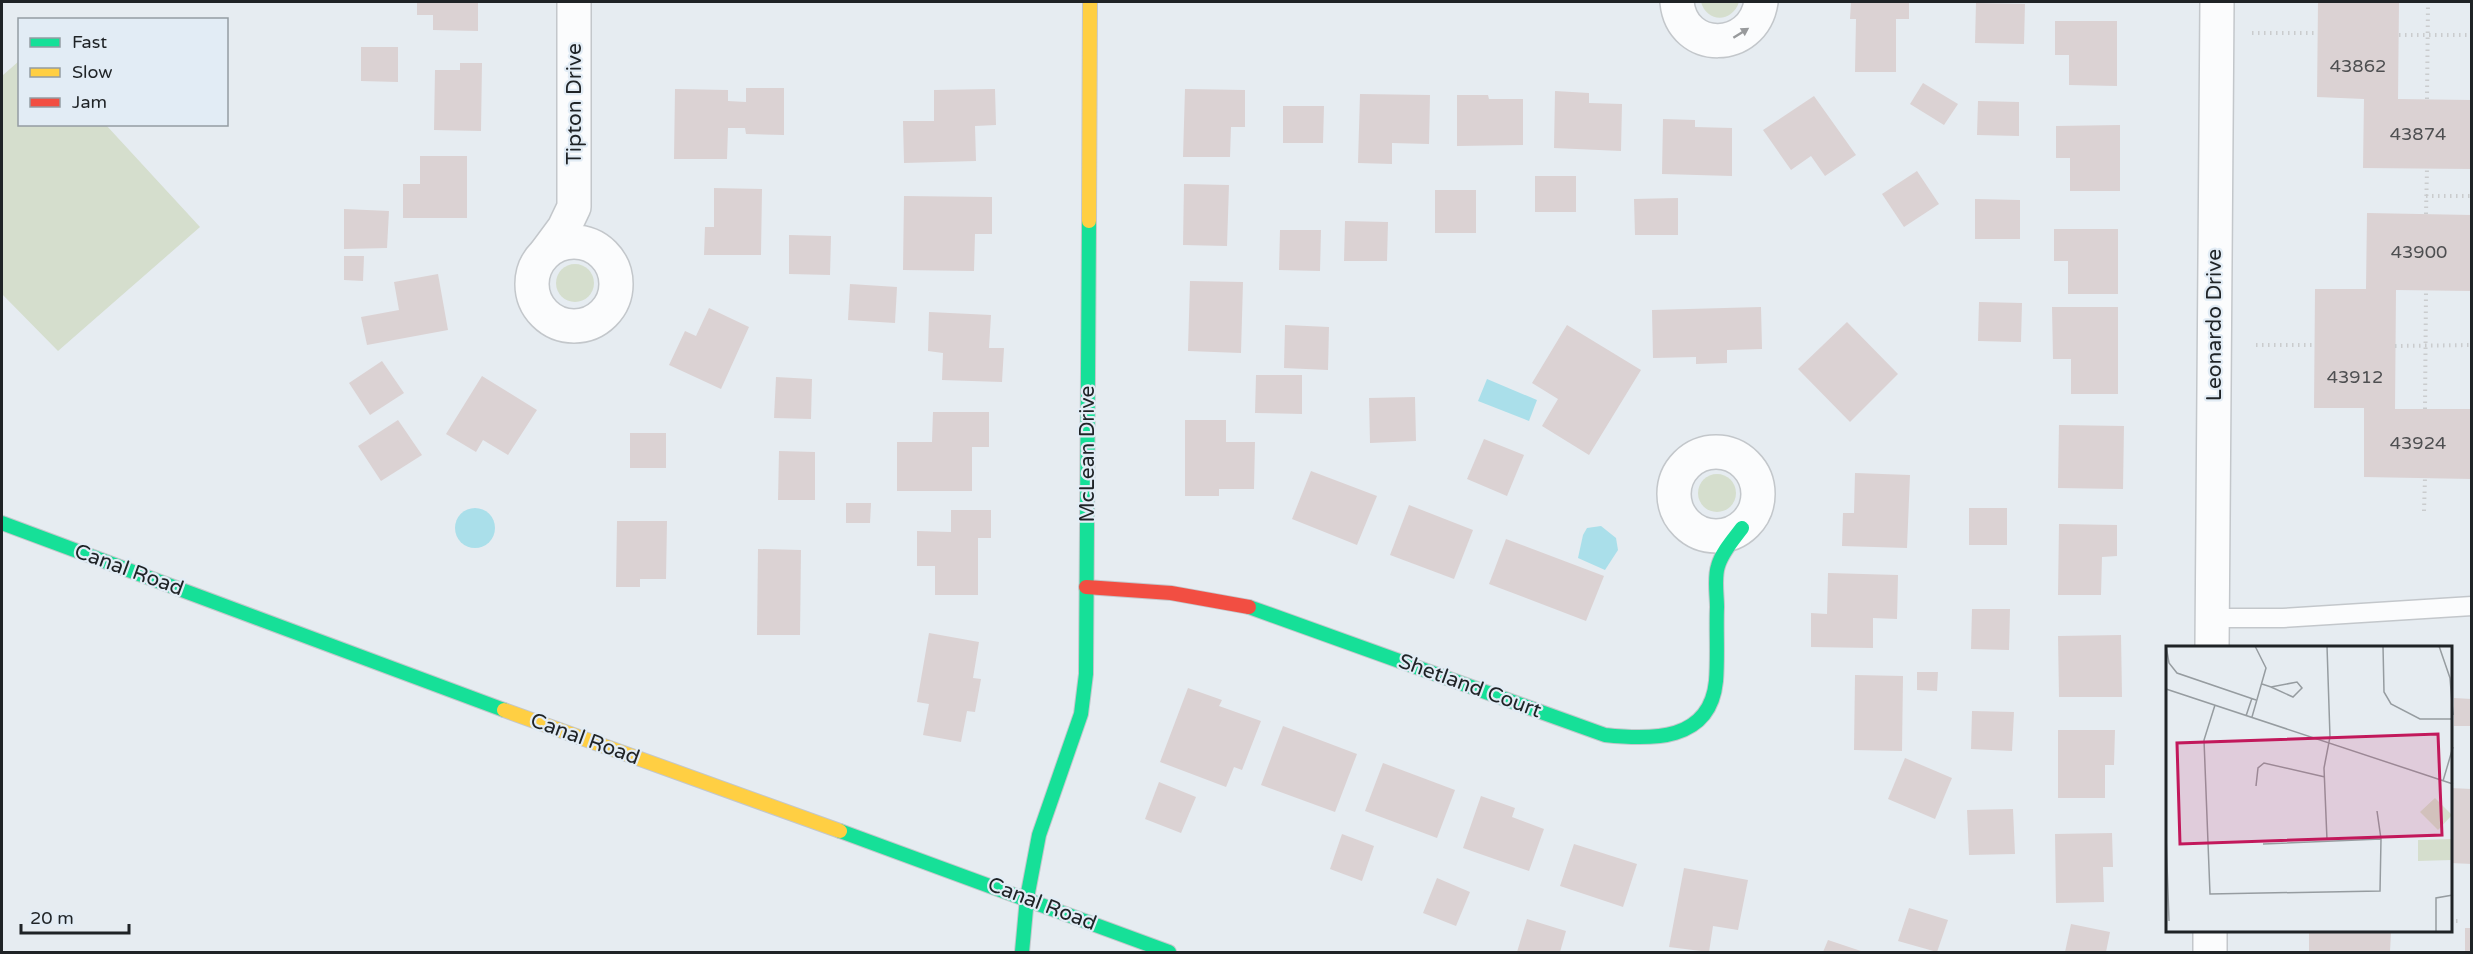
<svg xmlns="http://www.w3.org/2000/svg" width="2473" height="954" font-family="'Varela Round',sans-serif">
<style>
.green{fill:#d5decd}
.water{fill:#aadfea}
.building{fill:#dbd2d3}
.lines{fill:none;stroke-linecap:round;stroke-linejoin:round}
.lane-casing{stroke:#c3c7cb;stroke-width:21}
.street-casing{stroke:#c3c7cb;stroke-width:36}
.fast-casing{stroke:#c3c7cb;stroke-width:16}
.slow-casing{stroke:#c3c7cb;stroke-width:16}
.jam-casing{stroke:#c3c7cb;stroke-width:16}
.path{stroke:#caccce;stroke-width:4;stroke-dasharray:1.5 4.5;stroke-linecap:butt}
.lane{stroke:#fbfcfd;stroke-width:18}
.street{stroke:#fbfcfd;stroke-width:33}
.fast{stroke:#16e098;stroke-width:14}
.slow{stroke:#ffcf43;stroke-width:14}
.jam{stroke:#f24e42;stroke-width:14}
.oneway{fill:#989a9c}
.labels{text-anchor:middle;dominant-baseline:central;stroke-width:4.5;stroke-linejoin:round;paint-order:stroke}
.number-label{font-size:18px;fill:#4e4f51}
.street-label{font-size:21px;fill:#1f2326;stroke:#e2ecf5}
.inset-road{fill:none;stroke:#969ca0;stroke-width:1.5}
.view{fill:#c2185b;fill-opacity:0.15;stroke:#c2185b;stroke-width:3}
.inset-edge{fill:none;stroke:#1f2326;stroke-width:3}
</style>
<rect width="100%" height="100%" fill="#e6ecf1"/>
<g class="green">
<path d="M1701,2H1739C1732,23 1707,23 1701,2Z"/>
<polygon points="19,61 20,124 106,125 200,227 58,351 2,294 2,76"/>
<circle cx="575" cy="283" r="19"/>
<circle cx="1717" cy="493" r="19"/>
</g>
<g class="water">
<polygon points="1487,379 1537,400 1529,421 1478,401"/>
<circle cx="475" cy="528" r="20"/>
<polygon points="1601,526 1616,538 1618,550 1605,570 1578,558 1583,535 1587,528"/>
</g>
<g class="building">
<polygon points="417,2 478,2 478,31 433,30 433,15 417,15"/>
<polygon points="1851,2 1909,2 1909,19 1896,19 1896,72 1855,72 1856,19 1850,19"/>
<polygon points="2318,2 2399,2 2398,99 2472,100 2472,169 2363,168 2364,99 2317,97"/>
<polygon points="1976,3 2025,4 2024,44 1975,43"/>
<polygon points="2055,21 2117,21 2117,86 2069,85 2069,55 2055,55"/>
<polygon points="361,47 398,47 398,82 361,81"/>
<polygon points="460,63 482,63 481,131 434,130 435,70 460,70"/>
<polygon points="1923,83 1958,104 1944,125 1910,104"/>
<polygon points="746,88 784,88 784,135 746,134 745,128 728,128 727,159 674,159 675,89 728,90 728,101 746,102"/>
<polygon points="995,89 996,125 975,126 976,161 904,163 903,121 934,121 934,90"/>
<polygon points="1185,89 1245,90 1245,127 1231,127 1230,157 1183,157"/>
<polygon points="1555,91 1589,93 1589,103 1622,104 1621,151 1554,148"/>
<polygon points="1360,94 1430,95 1429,144 1392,143 1392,164 1358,163"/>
<polygon points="1457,95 1488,95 1489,99 1523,99 1523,145 1457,146"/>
<polygon points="1814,96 1856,155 1825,176 1811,156 1791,170 1763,130"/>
<polygon points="1978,101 2019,102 2019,136 1977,135"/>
<polygon points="1283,106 1324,106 1323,143 1283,143"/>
<polygon points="1663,119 1695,120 1695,127 1732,128 1732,176 1662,174"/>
<polygon points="2120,125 2120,191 2070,191 2070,158 2056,158 2056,126"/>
<polygon points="420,156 467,156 467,218 403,218 403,184 420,184"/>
<polygon points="1917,171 1939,204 1904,227 1882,194"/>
<rect x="1535" y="176" width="41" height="36"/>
<polygon points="1184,184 1229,185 1227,246 1183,245"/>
<polygon points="714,188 762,189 761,255 704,255 705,227 714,227"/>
<rect x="1435" y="190" width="41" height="43"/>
<polygon points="904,196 992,197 992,234 975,234 974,271 903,270"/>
<polygon points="1678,198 1678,235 1635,235 1634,199"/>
<polygon points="1975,199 2020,200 2020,239 1975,239"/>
<polygon points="344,209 389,211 387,248 344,249"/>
<polygon points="2367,213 2472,215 2472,291 2396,290 2395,409 2472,409 2472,479 2364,477 2364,408 2314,408 2315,289 2366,289"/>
<polygon points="1345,221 1388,222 1387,261 1344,261"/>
<polygon points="2054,229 2118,229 2118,294 2068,294 2068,261 2054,261"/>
<polygon points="1280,230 1321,230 1320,271 1279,270"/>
<polygon points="789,235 831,236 830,275 789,274"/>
<polygon points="344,256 364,256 363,281 344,280"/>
<polygon points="438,274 448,330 367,345 361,317 399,310 394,282"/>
<polygon points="1190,281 1243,282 1241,353 1188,351"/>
<polygon points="850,284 897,287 895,323 848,320"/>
<polygon points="1979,302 2022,303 2021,342 1978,341"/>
<polygon points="1761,307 1762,349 1727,350 1727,363 1696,364 1696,357 1653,358 1652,310"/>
<polygon points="2052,307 2118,307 2118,394 2071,394 2071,359 2053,359"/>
<polygon points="709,308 749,327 721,389 669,365 685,331 696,336"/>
<polygon points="929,312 991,315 989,348 1004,348 1002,382 942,380 943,353 928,351"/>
<polygon points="1847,322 1898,374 1850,422 1798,369"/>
<polygon points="1285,325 1329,327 1328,370 1284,368"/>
<polygon points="1567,325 1641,370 1589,455 1542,426 1558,399 1532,383"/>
<polygon points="382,361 404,393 370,415 349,383"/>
<polygon points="1256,375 1302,375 1302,414 1255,413"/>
<polygon points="482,376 537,410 508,455 483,440 476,452 446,434"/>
<polygon points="776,377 812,379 811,419 774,418"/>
<polygon points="1415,397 1416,441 1370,443 1369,398"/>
<polygon points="933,412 989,412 989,447 972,447 972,491 897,491 897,442 932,442"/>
<polygon points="398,420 422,455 381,481 358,446"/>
<polygon points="1185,420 1226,420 1226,442 1255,442 1254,489 1219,489 1219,496 1185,496"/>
<polygon points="2059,425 2124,426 2123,489 2058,488"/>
<rect x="630" y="433" width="36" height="35"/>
<polygon points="1484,439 1524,455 1507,496 1467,479"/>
<polygon points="779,451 815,452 815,500 778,500"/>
<polygon points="1311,471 1377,496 1357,545 1292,519"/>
<polygon points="1855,473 1910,475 1907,548 1842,546 1843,513 1854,513"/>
<polygon points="846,503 871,503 870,523 846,523"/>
<polygon points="1409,505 1473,530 1454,579 1390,555"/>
<rect x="1969" y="508" width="38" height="37"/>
<polygon points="951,510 991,510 991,538 978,538 978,595 935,595 935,566 917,566 917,531 951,532"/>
<polygon points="617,521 667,521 666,579 640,579 640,587 616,587"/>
<polygon points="2059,524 2117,525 2117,556 2102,557 2101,595 2058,595"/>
<polygon points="1506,539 1604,576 1586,621 1489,584"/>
<polygon points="758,549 801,550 800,635 757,635"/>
<polygon points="1828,573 1898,575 1897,619 1873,618 1873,648 1811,647 1811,613 1827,614"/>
<polygon points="1972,609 2010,609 2009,650 1971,649"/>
<polygon points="929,633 979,642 973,678 981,679 975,712 967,711 961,742 923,735 929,704 917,702"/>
<polygon points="2121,635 2122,697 2059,697 2058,636"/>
<polygon points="1917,672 1938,672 1937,691 1917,690"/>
<polygon points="1855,675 1903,676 1902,751 1854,750"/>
<polygon points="1188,688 1222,700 1219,706 1261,721 1242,770 1234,767 1226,787 1160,762"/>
<polygon points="2454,698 2472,699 2472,726 2454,726"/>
<polygon points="1972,711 2014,712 2012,751 1971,749"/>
<polygon points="1283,726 1357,754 1335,812 1261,785"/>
<polygon points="2058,730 2115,730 2114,765 2105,765 2105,798 2058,798"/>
<polygon points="1905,758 1952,778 1935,819 1888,799"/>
<polygon points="1383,763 1455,790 1437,838 1365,811"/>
<polygon points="1159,782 1196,797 1181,833 1145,819"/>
<polygon points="2450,788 2472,789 2472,864 2450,863"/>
<polygon points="1481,796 1515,808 1512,817 1544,829 1529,871 1463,848"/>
<polygon points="2013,809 2015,854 1969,855 1967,810"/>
<polygon points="2112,833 2113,867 2103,867 2104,902 2056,903 2055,834"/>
<polygon points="1342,834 1374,846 1362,881 1330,869"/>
<polygon points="1574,844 1637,864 1623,907 1560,886"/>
<polygon points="1684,868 1748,880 1738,930 1713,926 1709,952 1669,947"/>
<polygon points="1437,878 1470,892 1456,926 1423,913"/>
<polygon points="1909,908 1948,920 1937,952 1898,941"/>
<polygon points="1527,919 1566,931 1560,952 1517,952"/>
<polygon points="2071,924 2110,932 2106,952 2065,952"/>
<rect x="2465" y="928" width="7" height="24"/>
<polygon points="2309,932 2391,932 2390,952 2309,952"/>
<polygon points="1828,940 1864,952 1823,952"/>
</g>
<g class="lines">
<g class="lane-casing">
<polyline id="lane" points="2212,618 2283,618 2472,606"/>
</g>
<g class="street-casing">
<g id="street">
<path d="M1677,2C1682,54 1753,53 1761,2"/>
<circle cx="574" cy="284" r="42"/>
<polyline points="547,251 564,228 574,207 574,2"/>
<circle cx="1716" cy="494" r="42"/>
<polyline points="2212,648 2217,2"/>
<polyline points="2210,952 2210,932"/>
</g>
</g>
<g class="fast-casing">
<g id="fast">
<polyline points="2,523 504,710"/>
<path d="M1249,607L1605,735C1651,740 1710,742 1716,681C1718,657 1716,631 1717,607C1717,595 1714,578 1718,566C1722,552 1733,540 1742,528"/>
<polyline points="840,831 1169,952"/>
<polyline points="1022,952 1027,898 1039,835 1081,714 1086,674 1089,221"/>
</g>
</g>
<g class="slow-casing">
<g id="slow">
<polyline points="1089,221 1090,2"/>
<polyline points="504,710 840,831"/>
</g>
</g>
<g class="jam-casing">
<polyline id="jam" points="1086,587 1171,593 1249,607"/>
</g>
<g class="path">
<polyline points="2252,33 2318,33"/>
<polyline points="2399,35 2472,35"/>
<polyline points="2427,99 2428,2"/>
<polyline points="2426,196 2472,196"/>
<polyline points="2426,214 2427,168"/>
<polyline points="2256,345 2314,345"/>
<polyline points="2395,346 2472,345"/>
<polyline points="2425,409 2426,290"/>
<polyline points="2424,511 2425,478"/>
<polyline points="2450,921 2459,921"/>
</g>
<use href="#lane" class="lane"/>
<use href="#street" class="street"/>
<use href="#fast" class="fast"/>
<use href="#slow" class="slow"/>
<use href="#jam" class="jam"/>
</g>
<defs><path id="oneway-solid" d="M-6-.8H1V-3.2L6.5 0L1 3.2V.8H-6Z" transform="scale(1.5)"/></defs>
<use class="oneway" href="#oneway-solid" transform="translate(1741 33) rotate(-32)"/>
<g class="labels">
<g class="number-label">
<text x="2358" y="66">43862</text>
<text x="2418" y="134">43874</text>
<text x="2419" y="252">43900</text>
<text x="2355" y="377">43912</text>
<text x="2418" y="443">43924</text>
</g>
<g class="street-label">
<text transform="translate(574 104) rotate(-90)">Tipton Drive</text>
<text transform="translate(2214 325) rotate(-90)">Leonardo Drive</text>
<text transform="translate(1087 454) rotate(-90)">McLean Drive</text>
<text transform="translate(129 570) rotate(20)">Canal Road</text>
<text transform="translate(1470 686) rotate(20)">Shetland Court</text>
<text transform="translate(585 739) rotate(20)">Canal Road</text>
<text transform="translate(1042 904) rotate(21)">Canal Road</text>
</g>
</g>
<g transform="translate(2166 646)">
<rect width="286" height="286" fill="#e6ecf1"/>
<path d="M269,152L286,169L272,184L254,166ZM286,193V214L252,215V194Z" fill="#d5decd"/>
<path class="inset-road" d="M0,0L3,17L11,27L90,54M217,0L218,46L225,58L254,73H287M273,0L284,32L287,69M96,38L105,41L131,36L136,42L127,51L105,41M0,43L287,138M49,59L38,94L44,248L214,245L215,193L211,165M80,70L86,52M86,71L100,22L89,0M277,135L287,101M90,140L92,122L98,117L159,131M0,189L3,275M161,194L158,122L164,91L161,0M97,198L215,193M270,286V252L287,249"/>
<path class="view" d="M272,88L276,189L14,198L11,97Z"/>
<rect width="286" height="286" class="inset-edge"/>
</g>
<rect width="2473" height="954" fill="none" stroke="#1f2326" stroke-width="6"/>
<rect x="18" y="18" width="210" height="108" fill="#e2ecf5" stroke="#949ca2" stroke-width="1.5"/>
<rect x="30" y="38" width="30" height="9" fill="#16e098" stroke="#949ca2" stroke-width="1.5"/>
<text x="72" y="48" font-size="18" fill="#1f2326">Fast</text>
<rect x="30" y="68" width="30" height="9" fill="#ffcf43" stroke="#949ca2" stroke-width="1.5"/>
<text x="72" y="78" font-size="18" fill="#1f2326">Slow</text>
<rect x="30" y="98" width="30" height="9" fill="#f24e42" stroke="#949ca2" stroke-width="1.5"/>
<text x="72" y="108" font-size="18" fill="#1f2326">Jam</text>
<path d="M21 924v9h108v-9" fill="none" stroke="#1f2326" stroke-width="3"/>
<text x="30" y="924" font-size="18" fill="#1f2326" stroke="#e2ecf5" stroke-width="4.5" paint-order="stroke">20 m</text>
</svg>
